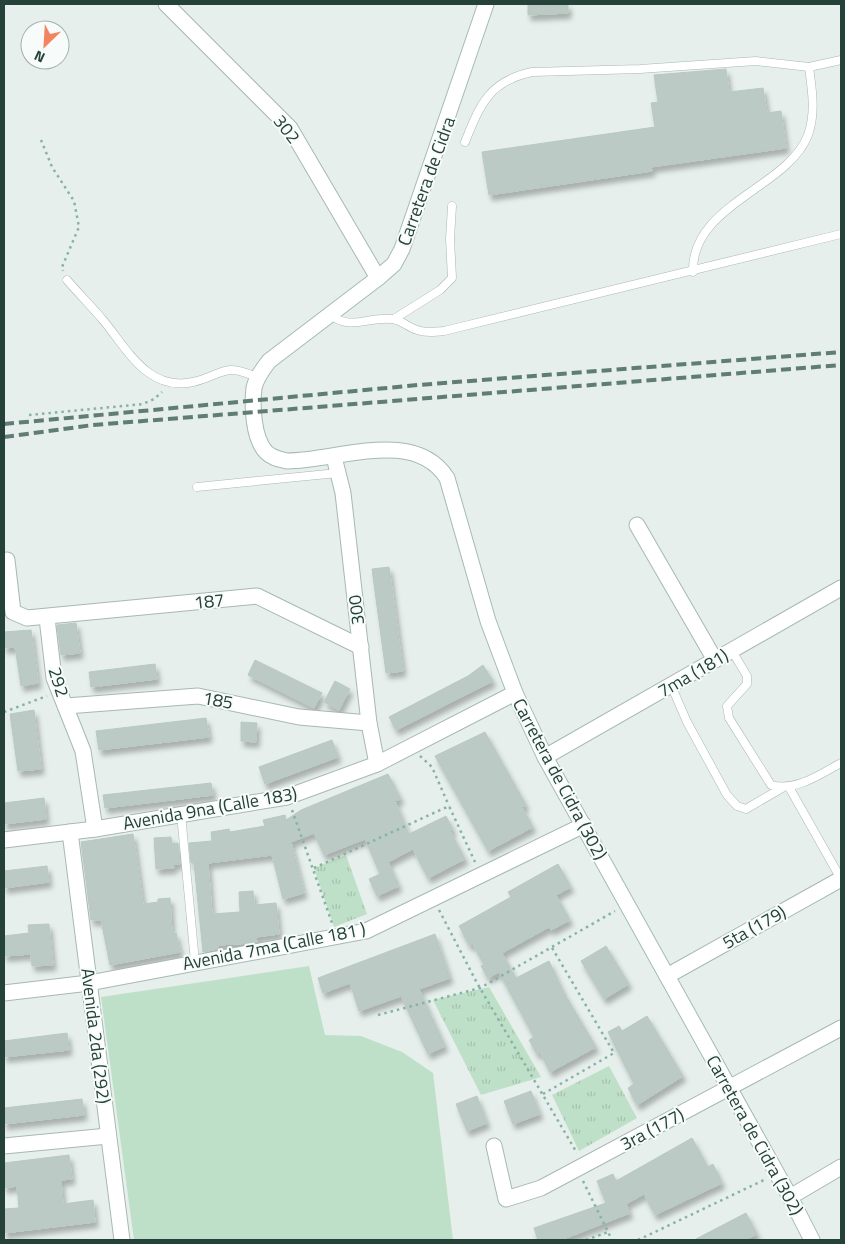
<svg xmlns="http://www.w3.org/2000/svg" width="845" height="1244" font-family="'Titillium Web',sans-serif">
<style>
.grass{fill:url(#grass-tufts)}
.pitch{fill:#bfe0c8}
.building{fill:#bbcac4;stroke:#b8c9c2;filter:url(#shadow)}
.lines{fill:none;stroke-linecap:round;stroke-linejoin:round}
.service-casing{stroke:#a8b8b2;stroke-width:9}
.minor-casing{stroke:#a8b8b2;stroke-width:17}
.tertiary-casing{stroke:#a8b8b2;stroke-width:17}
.secondary-casing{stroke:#a4bbb3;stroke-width:17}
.path{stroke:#86b3a5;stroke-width:2.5;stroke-dasharray:2.5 4;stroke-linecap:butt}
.service{stroke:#fff;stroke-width:8}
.minor{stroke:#fff;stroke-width:15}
.tertiary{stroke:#fff;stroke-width:15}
.secondary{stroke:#fff;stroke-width:15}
.rail{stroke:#5f7d75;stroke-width:4;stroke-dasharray:10 5;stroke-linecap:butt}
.labels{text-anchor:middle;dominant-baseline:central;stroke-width:4;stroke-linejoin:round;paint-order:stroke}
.street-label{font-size:18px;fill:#24423a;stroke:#f7fbf9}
</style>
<defs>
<pattern id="grass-tufts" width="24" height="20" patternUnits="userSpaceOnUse" patternTransform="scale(1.25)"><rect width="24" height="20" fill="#bfe0c8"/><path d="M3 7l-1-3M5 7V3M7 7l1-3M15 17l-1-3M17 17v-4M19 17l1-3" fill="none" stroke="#a4c1ad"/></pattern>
<filter id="shadow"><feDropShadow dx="3" dy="5.5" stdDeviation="2.5" flood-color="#0004"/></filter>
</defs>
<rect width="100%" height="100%" fill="#e6efeb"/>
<g class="grass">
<polygon points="346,855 367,914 334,927 314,868"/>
<polygon points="489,987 541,1077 481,1095 433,1000"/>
<polygon points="609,1066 637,1118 579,1151 552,1095"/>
</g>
<polygon class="pitch" points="309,966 325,1035 361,1036 402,1052 433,1073 453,1240 134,1240 101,997"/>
<g class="building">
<polygon points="528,4 568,4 568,13 528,15"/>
<polygon points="726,69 729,92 763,88 767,113 781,111 786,148 651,167 652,171 489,195 482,152 655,127 651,103 658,102 654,75"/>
<polygon points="389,567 403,671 386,673 372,569"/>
<polygon points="76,623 80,653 61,655 57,625"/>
<polygon points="31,630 38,683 21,686 15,647 4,648 4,632"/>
<polygon points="255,660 322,693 314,708 248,675"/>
<polygon points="155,664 157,679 91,687 89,672"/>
<polygon points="483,665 493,681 396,730 389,717 468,676"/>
<polygon points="335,681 350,689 339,710 324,702"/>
<polygon points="34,710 41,769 18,771 10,714"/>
<polygon points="206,718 209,737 99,750 96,731"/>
<polygon points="241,722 257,723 256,742 241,741"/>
<polygon points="485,732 526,805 522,807 533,827 488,851 435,756"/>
<polygon points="332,740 338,757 265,784 259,767"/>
<polygon points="388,774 401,799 395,801 409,834 446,816 453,830 450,831 465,859 428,878 413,849 388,862 399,886 377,896 369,879 380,874 365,839 324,855 314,833 291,842 304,893 283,899 272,855 208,863 212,914 240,912 239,892 253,891 254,905 276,903 279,934 256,937 257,942 252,943 218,945 218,949 203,952 194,863 191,863 189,843 212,841 211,832 229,829 230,832 265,826 263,820 285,815 286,820 301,810"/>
<polygon points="211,783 213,795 105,808 103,795"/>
<polygon points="44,798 46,819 4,824 4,803"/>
<polygon points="133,834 143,904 158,902 158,899 170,898 172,934 176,933 180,952 110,965 101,920 91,920 81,842"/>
<polygon points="171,837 172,844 178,843 180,864 173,864 174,868 156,869 154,838"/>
<polygon points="558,864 571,887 556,895 570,920 551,930 549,927 502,953 516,978 549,961 564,993 596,1047 550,1072 540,1052 537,1054 529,1040 534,1037 499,972 488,978 481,966 484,965 473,944 469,945 459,926 511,897 508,892"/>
<polygon points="47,866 49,882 4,888 4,871"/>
<polygon points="49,924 53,965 32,966 31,954 4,956 4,936 29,933 28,925"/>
<polygon points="435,934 450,978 419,989 445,1046 428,1054 401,996 359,1011 350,983 323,993 318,978"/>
<polygon points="606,946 629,984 604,999 581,961"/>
<polygon points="647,1016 683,1076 637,1105 628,1088 634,1084 608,1032 619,1026 622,1031"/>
<polygon points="67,1033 69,1050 4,1057 4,1041"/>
<polygon points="531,1091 540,1114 513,1124 504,1101"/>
<polygon points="477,1096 487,1123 467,1131 456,1104"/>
<polygon points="82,1099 84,1115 4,1124 4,1108"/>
<polygon points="692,1138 708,1167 713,1164 722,1183 655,1215 644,1194 626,1204 630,1213 561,1240 538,1240 534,1228 606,1203 597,1181 613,1174 616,1181"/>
<polygon points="69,1155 72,1179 61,1180 63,1204 93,1200 95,1222 4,1233 4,1209 19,1208 17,1186 4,1188 4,1163"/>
<polygon points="746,1213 757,1234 745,1240 694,1240"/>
</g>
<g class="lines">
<g class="service-casing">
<g id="service">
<path d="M465,142C480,105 489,81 532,72L640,69L756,61L809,67L841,60"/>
<path d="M693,272C691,204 788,188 808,135C816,113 812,90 809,67"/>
<path d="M67,280C79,294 92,307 103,320C127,349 148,392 193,382C223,375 224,361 258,378"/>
<path d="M331,315C349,331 371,316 392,319C401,320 408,327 417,330C426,333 435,332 444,331L841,234"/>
<polyline points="394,319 440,290 452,278 450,239 452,206"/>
<polyline points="197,487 338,473"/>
<path d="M732,651L747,676V684L727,706L729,718L771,785C796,792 820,774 841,763"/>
<polyline points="671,685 687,722 727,795 737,806 746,809 782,788"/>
<polyline points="789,787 841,879"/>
<polyline points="181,814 195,962"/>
</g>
</g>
<g class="minor-casing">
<g id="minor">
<polyline points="166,4 290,128 378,278"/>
<polyline points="637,525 715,660"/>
<polyline points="7,560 13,612 27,618 257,596 361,647"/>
<polyline points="47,618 54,678 83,751 95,829"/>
<polyline points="66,706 198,696 299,717 369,723"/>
<polyline points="70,832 122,1240"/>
<polyline points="667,976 841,879"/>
<polyline points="4,993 89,983 366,931 584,825"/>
<polyline points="4,1146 108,1136"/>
<polyline points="494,1146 506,1199 541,1188 841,1028"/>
<polyline points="790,1197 841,1167"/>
</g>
</g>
<g class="tertiary-casing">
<g id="tertiary">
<polyline points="334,457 343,493 369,723 377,764"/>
<polyline points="545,757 841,588"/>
<polyline points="4,840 95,829 287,797 377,764 515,693"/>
</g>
</g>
<g class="secondary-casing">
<path id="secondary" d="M486,4L402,249L394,264L378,278L269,361C263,369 256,378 254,388C252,406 253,438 266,452C272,458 279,459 287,461C338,461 414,427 447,478L488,621L515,693L545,757L790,1197L812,1240"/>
</g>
<g class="path">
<polyline points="41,140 52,167 74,201 79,227 62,267 63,271"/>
<polyline points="29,415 143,404 154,399 162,392"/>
<polyline points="4,712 47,696"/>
<polyline points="420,756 432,767 449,806"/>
<polyline points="292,810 332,923"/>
<polyline points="314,868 449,806 475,862"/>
<polyline points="439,910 477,983 577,1153"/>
<polyline points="378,1015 480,988 615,911"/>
<polyline points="543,1094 614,1053 551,946"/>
<polyline points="583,1181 612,1240"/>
<polyline points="586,1240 608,1232"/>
<polyline points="638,1240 764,1180"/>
</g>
<use href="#service" class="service"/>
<use href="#minor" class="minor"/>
<use href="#tertiary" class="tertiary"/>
<use href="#secondary" class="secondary"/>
<g class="rail">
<polyline points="4,424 418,385 841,352"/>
<polyline points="4,437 93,425 841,365"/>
</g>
</g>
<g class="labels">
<g class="street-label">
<text transform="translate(287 129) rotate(52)">302</text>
<text transform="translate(426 181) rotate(-70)">Carretera de Cidra</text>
<text transform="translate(209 601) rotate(-6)">187</text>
<text transform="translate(356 610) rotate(-97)">300</text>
<text transform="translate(693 673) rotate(-30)">7ma (181)</text>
<text transform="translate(59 682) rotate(73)">292</text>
<text transform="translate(218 700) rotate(10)">185</text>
<text transform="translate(560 779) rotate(62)">Carretera de Cidra (302)</text>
<text transform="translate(210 808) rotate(-10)">Avenida 9na (Calle 183)</text>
<text transform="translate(754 927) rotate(-29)">5ta (179)</text>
<text transform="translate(274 946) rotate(-11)">Avenida 7ma (Calle 181 )</text>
<text transform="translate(96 1036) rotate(83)">Avenida 2da (292)</text>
<text transform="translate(652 1129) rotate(-28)">3ra (177)</text>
<text transform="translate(755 1135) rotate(61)">Carretera de Cidra (302)</text>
</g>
</g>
<rect width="845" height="1244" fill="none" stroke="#24423a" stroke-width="10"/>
<g transform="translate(45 45) rotate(205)"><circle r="24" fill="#f7fbf9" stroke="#a3b1ad"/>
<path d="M0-4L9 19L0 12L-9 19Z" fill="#f4845f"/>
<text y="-8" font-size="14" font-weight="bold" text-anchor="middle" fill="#24423a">N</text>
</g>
</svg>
